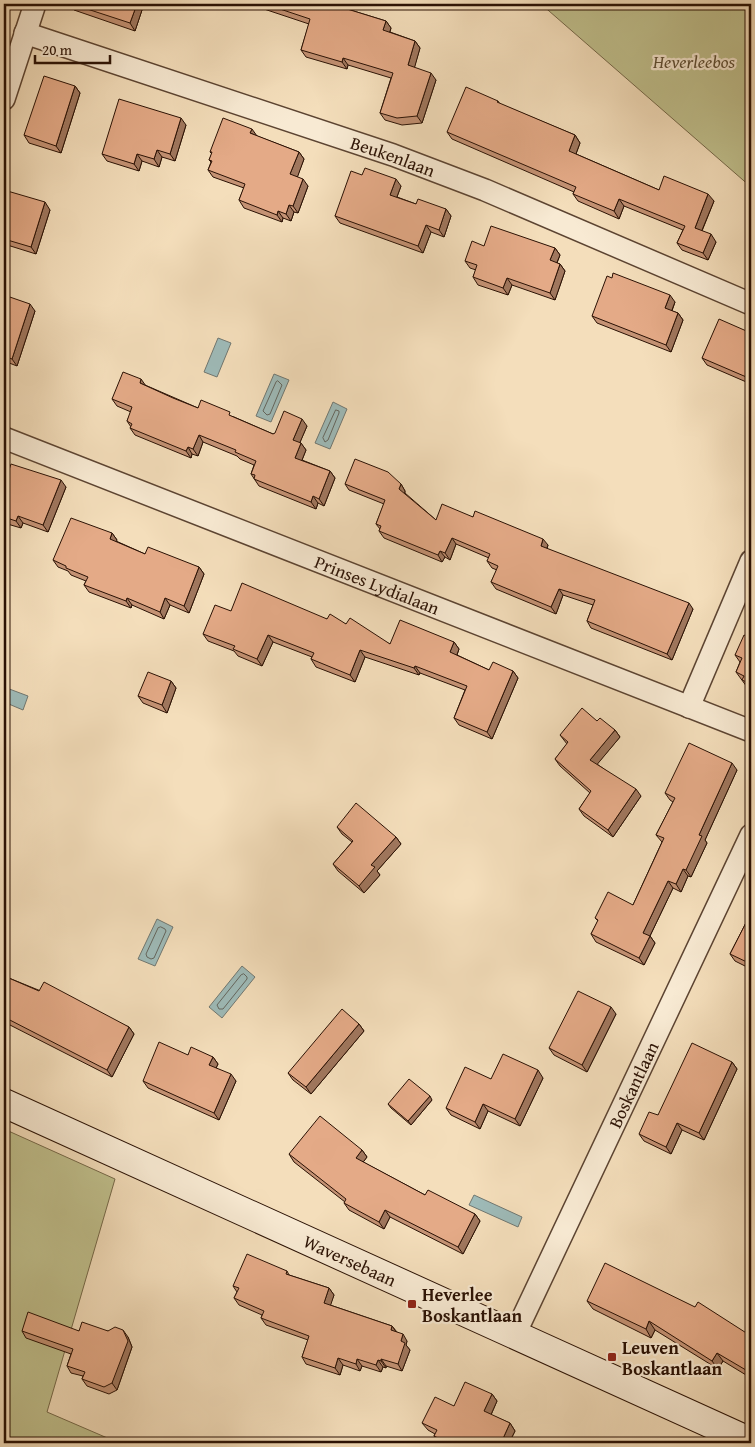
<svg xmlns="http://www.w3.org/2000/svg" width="755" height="1447" font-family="'Gentium Book Plus',serif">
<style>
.green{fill:#c0c08d;stroke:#756848}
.water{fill:#9ebbb9;stroke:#707771}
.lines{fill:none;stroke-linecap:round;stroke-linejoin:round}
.shore{stroke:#64665e;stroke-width:1}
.street-casing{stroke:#5c4432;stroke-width:24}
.secondary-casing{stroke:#2a1104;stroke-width:30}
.street{stroke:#f8ead3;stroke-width:21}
.secondary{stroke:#f8ead3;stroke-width:28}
.wall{fill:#c49274;stroke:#2a1104}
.shaded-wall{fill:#a0775e;stroke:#2a1104}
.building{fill:#e4aa87;stroke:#2a1104}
.poi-dot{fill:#8f2418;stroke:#f8ead3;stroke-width:2}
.labels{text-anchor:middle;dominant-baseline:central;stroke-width:4.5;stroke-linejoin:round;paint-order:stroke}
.park-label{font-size:18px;font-style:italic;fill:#5e4e34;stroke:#f8ead3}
.street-label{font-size:18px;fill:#2a1104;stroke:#f8ead3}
.poi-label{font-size:18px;font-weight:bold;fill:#2a1104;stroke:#f8ead3;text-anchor:start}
</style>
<rect width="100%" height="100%" fill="#f4debb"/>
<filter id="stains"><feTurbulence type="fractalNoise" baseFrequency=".004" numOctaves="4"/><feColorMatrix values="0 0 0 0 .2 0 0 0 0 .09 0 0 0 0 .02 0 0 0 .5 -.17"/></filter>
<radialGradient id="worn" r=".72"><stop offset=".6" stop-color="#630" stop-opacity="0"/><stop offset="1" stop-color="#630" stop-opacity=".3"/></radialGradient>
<g class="green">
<polygon points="541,4 751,4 751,187"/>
<polygon points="4,1129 115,1179 47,1412 119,1443 4,1443"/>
</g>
<g class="water">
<polygon points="218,338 231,343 217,377 204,372"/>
<polygon points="274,374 289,380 271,422 256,416"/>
<polygon points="333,402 347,409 330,449 315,443"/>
<polygon points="4,687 28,696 23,710 4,702"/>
<polygon points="157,919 173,927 155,966 138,959"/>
<polygon points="242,966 255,977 222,1018 209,1007"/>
<polygon points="474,1195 522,1217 518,1227 469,1205"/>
</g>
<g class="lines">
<g class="shore">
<polygon points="278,381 282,385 270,414 267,415 263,411 276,382"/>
<polygon points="336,410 339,411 339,413 328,440 325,442 323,438"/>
<polygon points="161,927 165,929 166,931 154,958 151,959 147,957 146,954 158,928"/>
<polygon points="244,974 247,977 247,979 223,1009 219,1009 217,1005 241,975"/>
</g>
<g class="street-casing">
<g id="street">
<path id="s1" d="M25,33L393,155L485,190L751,304"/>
<polyline points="4,99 35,4"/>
<path id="s2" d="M4,438L751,731"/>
<polyline points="689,707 751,561"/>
<path id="s3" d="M515,1334L751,835"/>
</g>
</g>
<g class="secondary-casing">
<g id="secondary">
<path id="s4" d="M4,1103L751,1442"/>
</g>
</g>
<use href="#street" class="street"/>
<use href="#secondary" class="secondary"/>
</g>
<g class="wall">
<polygon points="70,4 144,4 135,31 74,10"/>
<polygon points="249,4 331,4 386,21 391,28 390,32 415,41 420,48 414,68 436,80 422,123 402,125 385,120 380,113 391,78 348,65 347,69 306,57 301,50 309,24"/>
<polygon points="75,86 80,93 61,153 29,143 24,135"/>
<polygon points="498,101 500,104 575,135 580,143 576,154 659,190 714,201 702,231 716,242 708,260 682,250 677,243 683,230 624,206 619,219 578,201 573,194 574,192 452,139 447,132"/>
<polygon points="186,125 175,161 162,157 159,167 142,161 139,171 107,161 102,154"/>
<polygon points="257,136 299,152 304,159 297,177 308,186 298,213 294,212 291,221 283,218 282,222 244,208 239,200 244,188 213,177 208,170 211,162 209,160 212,154 210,152"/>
<polygon points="362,175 401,186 397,197 416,204 446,209 451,216 444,237 431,232 423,253 340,223 335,216"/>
<polygon points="4,190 50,210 36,254 4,244"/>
<polygon points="484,246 555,248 560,255 557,263 560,264 565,271 555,300 512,285 508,295 478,285 473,277 476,270 470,268 465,261"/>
<polygon points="4,295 35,311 17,366 4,361"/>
<polygon points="675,302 672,311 678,313 683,320 671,352 597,323 592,316"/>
<polygon points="751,333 751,384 707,365 702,358"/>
<polygon points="145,385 198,408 234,417 273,434 307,426 300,442 306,450 302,460 330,471 335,478 324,506 318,503 316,509 259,486 251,474 254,465 240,459 237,456 203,442 198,456 192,454 191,458 135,435 130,428 131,427 127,421 131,412 117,406 112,399"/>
<polygon points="4,468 66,487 48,532 23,523 21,528 4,523"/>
<polygon points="345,484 401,484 405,491 405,493 436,520 473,517 548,545 547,549 693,609 672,660 591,628 587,621 593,605 563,595 556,614 496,589 491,582 497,570 492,568 487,561 489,558 456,544 450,560 445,557 442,562 384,538 379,531 380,529 376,524 384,504 349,490"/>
<polygon points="112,533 117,540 116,541 145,554 199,567 204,574 189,613 170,605 164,619 132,605 131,608 89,592 84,585 86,581 71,575 68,571 58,567 53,560"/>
<polygon points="231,611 327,619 346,624 390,644 454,642 459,649 457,655 489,670 513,671 518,678 492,739 459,725 454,718 465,690 420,673 419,675 365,657 355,682 316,667 311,659 312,657 273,642 262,666 238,656 234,651 208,641 203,634"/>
<polygon points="751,638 751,688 747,687 736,672 740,662 735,655"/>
<polygon points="171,681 176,688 167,713 143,703 138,696"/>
<polygon points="597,721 615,730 620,737 597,764 641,796 613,837 584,816 579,809 590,793 560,766 555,759 567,744 560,735"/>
<polygon points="737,770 705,840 707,843 691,877 688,876 681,892 673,888 650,936 655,943 644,965 596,942 591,934 598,921 595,918 633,905 662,842 656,835 673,802 670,800 665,793"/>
<polygon points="337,827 396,837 401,844 377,871 380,875 364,893 338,871 333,864 352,842 342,834"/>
<polygon points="751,913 751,969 735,961 730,954"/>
<polygon points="4,976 129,1027 134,1034 112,1077 8,1024 7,1027 4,1026"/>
<polygon points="616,1014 587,1072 554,1055 549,1048"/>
<polygon points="359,1024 364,1031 311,1094 293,1080 288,1073"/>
<polygon points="188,1055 213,1057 218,1064 216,1068 236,1081 219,1120 148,1088 143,1081"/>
<polygon points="732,1062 737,1069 704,1140 682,1130 671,1154 644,1141 639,1134 658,1115"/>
<polygon points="543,1078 520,1126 488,1111 480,1129 451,1115 446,1108 491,1079"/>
<polygon points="432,1100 411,1125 391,1108 388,1104"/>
<polygon points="362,1150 367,1157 363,1162 425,1195 475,1214 480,1221 463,1254 390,1217 384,1229 349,1210 344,1203 345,1202 294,1162 289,1154"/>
<polygon points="287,1271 289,1275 329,1288 334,1295 330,1305 392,1326 397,1332 407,1341 406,1345 410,1350 402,1371 386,1366 386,1368 383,1367 381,1372 362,1366 360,1371 343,1365 340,1375 306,1364 302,1357 308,1340 266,1325 261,1318 262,1315 239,1305 234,1298 237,1292 233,1286"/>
<polygon points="587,1301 751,1336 751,1378 723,1361 718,1369 655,1330 651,1338 593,1309"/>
<polygon points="22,1331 108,1331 128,1337 132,1347 117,1390 109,1394 87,1386 82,1379 83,1376 71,1373 67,1366 71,1354 26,1338"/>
<polygon points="492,1394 497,1401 491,1415 510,1423 515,1431 509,1443 438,1443 434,1436 435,1434 428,1430 422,1423 454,1406"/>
</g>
<g class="shaded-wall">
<polygon points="137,4 144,4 135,31 130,23"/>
<polygon points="386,21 391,28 388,37 383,30"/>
<polygon points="415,41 420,48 413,73 408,65"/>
<polygon points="343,58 348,65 347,69 342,62"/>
<polygon points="431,73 436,80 422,123 417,116"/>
<polygon points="75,86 80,93 61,153 56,146"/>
<polygon points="181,118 186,125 175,161 170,154"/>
<polygon points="252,129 257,136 250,133"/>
<polygon points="575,135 580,143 574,159 569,151"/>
<polygon points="157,150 162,157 159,167 154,159"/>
<polygon points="299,152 304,159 296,181 290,174"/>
<polygon points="137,154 142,161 139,171 134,164"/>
<polygon points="303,179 308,186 298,213 293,206"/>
<polygon points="396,179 401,186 395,202 390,195"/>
<polygon points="708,194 714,201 700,235 695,228"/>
<polygon points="619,199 624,206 619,219 614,211"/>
<polygon points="45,202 50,210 36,254 31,247"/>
<polygon points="289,205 294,212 291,221 286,214"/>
<polygon points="446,209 451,216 444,237 439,230"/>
<polygon points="278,211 283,218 282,222 277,215"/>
<polygon points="426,225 431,232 423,253 418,246"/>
<polygon points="711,234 716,242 708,260 703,253"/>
<polygon points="555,248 560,255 555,267 550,260"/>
<polygon points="560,264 565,271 555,300 550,293"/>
<polygon points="507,278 512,285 508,295 503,288"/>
<polygon points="670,295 675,302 670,315 665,308"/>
<polygon points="30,304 35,311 17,366 12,359"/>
<polygon points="678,313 683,320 671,352 666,345"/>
<polygon points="141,379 146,386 140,383"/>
<polygon points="302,419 307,426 298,447 293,440"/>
<polygon points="199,435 203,442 198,456 193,449"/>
<polygon points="301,443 306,450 300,465 295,458"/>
<polygon points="188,447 192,454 191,458 186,451"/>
<polygon points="330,471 335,478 324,506 319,499"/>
<polygon points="61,480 66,487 48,532 43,525"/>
<polygon points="401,484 405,491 404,495 399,489"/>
<polygon points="313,496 318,503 316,509 311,502"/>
<polygon points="18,516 23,523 21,528 16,521"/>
<polygon points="112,533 117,540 115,546 110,539"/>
<polygon points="452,538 456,544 450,560 445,553"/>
<polygon points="543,539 548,545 545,553 541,546"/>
<polygon points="440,551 445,557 442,562 438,555"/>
<polygon points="199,567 204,574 189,613 184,606"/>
<polygon points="559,589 563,595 556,614 551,607"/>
<polygon points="127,598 132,605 131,608 126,601"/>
<polygon points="165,598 170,605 164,619 160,612"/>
<polygon points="689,603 693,609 672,660 667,654"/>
<polygon points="268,635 273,642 262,666 257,659"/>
<polygon points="454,642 459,649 455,660 450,652"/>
<polygon points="360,650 365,657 355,682 350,675"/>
<polygon points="415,666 420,673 419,675 414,668"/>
<polygon points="513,671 518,678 492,739 487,732"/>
<polygon points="171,681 176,688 167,713 162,705"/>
<polygon points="615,730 620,737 595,767 590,760"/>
<polygon points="732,763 737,770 705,840 707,843 691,877 686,870 699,835"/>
<polygon points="636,789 641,796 613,837 608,830"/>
<polygon points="396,837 401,844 377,871 380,875 364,893 359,886 371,865"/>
<polygon points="683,869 688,876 681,892 676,884"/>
<polygon points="668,881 673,888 648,940 643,933"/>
<polygon points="650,936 655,943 644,965 639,958"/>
<polygon points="611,1007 616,1014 587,1072 582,1065"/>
<polygon points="4,1018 8,1024 7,1027 4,1023"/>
<polygon points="359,1024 364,1031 311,1094 306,1087"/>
<polygon points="129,1027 134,1034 112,1077 107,1070"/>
<polygon points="213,1057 218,1064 214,1072 209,1065"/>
<polygon points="732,1062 737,1069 704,1140 699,1133"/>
<polygon points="538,1070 543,1078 520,1126 515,1119"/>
<polygon points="231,1074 236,1081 219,1120 214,1113"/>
<polygon points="430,1096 432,1100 411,1125 408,1121"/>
<polygon points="483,1104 488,1111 480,1129 475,1122"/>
<polygon points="677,1123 682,1130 671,1154 666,1147"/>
<polygon points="362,1150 367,1157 361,1165 356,1158"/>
<polygon points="385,1210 390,1217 384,1229 379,1222"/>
<polygon points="475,1214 480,1221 463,1254 458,1247"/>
<polygon points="329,1288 334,1295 329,1310 324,1303"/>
<polygon points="649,1321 655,1330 651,1338 646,1329"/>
<polygon points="392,1326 397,1333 391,1330"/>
<polygon points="123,1330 128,1337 132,1347 117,1390 112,1383"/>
<polygon points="403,1334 407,1341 406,1345 410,1350 402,1371 398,1364 401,1341"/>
<polygon points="717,1353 723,1361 718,1369 712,1361"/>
<polygon points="338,1358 343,1365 340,1375 335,1368"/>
<polygon points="357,1359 362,1366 360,1371 356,1364"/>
<polygon points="381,1359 386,1366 386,1368 381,1361"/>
<polygon points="378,1360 383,1367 381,1372 376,1365"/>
<polygon points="492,1394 497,1401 489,1419 484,1411"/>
<polygon points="510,1423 515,1431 509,1443 501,1443"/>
</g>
<g class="building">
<polygon points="72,4 137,4 130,23"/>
<polygon points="265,4 331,4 386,21 383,30 415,41 408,65 431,73 417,116 397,118 380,113 393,73 343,58 342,62 301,50 310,19"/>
<polygon points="44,76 75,86 56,146 24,135"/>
<polygon points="466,87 498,101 497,102 575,135 569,151 659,190 664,176 708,194 695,228 711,234 703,253 677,243 685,226 619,199 614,211 573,194 576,187 447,132"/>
<polygon points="119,99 181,118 170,154 157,150 154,159 137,154 134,164 102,154"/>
<polygon points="223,118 252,129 250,133 299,152 290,174 303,179 293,206 289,205 286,214 278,211 277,215 239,200 245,184 208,170 212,161 209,160 212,152 210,152"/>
<polygon points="365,168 396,179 390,195 416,204 418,199 446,209 439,230 426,225 418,246 335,216 351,171 362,175"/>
<polygon points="4,190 45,202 31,247 4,239"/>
<polygon points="491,226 555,248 550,260 560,264 550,293 507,278 503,288 473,277 477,265 465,261 472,241 484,246"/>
<polygon points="613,273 670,295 665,308 678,313 666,345 592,316 607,276 612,278"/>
<polygon points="4,295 30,304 12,359 4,356"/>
<polygon points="719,319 751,333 751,379 702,358"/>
<polygon points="123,372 141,379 140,383 173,398 198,408 201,400 230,412 229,415 273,434 275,433 284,411 302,419 293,440 301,443 295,458 330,471 319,499 313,496 311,502 254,479 255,475 251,474 256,461 235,452 236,450 199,435 193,449 188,447 186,451 130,428 132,424 127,421 132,407 112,399"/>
<polygon points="355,459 388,472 401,484 399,489 436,520 442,504 473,517 475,511 543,539 541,546 689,603 667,654 587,621 595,600 559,589 551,607 491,582 498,566 487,561 490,554 452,538 445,553 440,551 438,555 379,531 381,526 376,524 385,500 345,484"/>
<polygon points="11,464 61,480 43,525 18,516 16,521 4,517 4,468 9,470"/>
<polygon points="71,518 112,533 110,539 145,554 148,547 199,567 184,606 165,598 160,612 127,598 126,601 84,585 88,577 66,568 66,566 53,560"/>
<polygon points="242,583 327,619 330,614 346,624 350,618 390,644 400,620 454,642 450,652 489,670 493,662 513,671 487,732 454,718 467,686 415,666 414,668 360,650 350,675 311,659 314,653 268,635 257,659 233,649 235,646 203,634 215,605 231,611"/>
<polygon points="744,635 751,638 751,684 742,680 744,676 736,672 742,658 735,655"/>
<polygon points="148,672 171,681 162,705 138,696"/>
<polygon points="582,708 597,721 600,718 615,730 590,760 636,789 608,830 579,809 591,791 555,759 568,742 560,735"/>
<polygon points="689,743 732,763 699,835 702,836 686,870 683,869 676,884 668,881 643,933 650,936 639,958 591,934 598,920 595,918 608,892 633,905 664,838 656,835 675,798 665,793"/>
<polygon points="356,803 396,837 371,865 375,867 359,886 333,864 353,841 337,827"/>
<polygon points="751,913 751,964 730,954"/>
<polygon points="4,976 39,991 44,982 129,1027 107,1070 4,1017"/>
<polygon points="578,991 611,1007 582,1065 549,1048"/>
<polygon points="342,1009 359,1024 306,1087 288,1073"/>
<polygon points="159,1042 188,1055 191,1047 213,1057 209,1065 231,1074 214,1113 143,1081"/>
<polygon points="692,1043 732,1062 699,1133 677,1123 666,1147 639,1134 649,1112 658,1115"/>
<polygon points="503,1054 538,1070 515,1119 483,1104 475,1122 446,1108 465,1067 491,1079"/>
<polygon points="409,1079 430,1096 408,1121 388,1104"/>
<polygon points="320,1116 362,1150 356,1158 425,1195 428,1190 475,1214 458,1247 385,1210 379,1222 344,1203 346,1199 289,1154"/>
<polygon points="247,1254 287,1271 286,1274 329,1288 324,1303 392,1326 391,1330 403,1334 401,1341 405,1343 398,1364 381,1359 381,1361 378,1360 376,1365 357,1359 356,1364 338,1358 335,1368 302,1357 309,1336 261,1318 264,1311 234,1298 239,1288 233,1286"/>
<polygon points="605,1263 695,1307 698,1302 751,1336 751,1373 717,1353 712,1361 649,1321 646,1329 587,1301"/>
<polygon points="28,1312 79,1331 82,1322 108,1331 115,1327 123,1330 128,1341 112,1383 104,1387 82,1379 85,1372 67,1366 73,1349 22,1331"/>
<polygon points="465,1382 492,1394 484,1411 510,1423 501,1443 475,1443 471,1441 470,1443 438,1443 440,1439 434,1436 437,1430 422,1423 435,1397 454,1406"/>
</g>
<g class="poi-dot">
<rect x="407" y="1299" width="10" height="10" rx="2.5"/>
<rect x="607" y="1352" width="10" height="10" rx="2.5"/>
</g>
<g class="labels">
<g class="park-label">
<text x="694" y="61">Heverleebos</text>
</g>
<g class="street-label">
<text stroke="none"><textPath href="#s1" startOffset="388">Beukenlaan</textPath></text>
<text stroke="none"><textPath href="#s2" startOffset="401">Prinses Lydialaan</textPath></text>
<text stroke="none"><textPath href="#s3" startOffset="276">Boskantlaan</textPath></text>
<text stroke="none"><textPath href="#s4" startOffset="380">Waversebaan</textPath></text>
</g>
<g class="poi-label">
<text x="422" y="1294">Heverlee<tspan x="422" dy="21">Boskantlaan</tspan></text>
<text x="622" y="1347">Leuven<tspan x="622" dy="21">Boskantlaan</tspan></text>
</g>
</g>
<rect width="755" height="1447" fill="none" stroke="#f4debb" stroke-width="20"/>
<rect x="5" y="5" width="745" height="1437" fill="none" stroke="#2a1104" stroke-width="2.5"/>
<rect x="10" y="10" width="735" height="1427" fill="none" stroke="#2a1104"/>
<path d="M35 55v8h75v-8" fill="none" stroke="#2a1104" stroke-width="2.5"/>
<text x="42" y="55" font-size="15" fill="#2a1104" stroke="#f8ead3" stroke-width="4" paint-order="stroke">20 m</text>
<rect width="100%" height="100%" filter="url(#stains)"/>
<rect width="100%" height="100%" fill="url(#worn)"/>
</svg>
